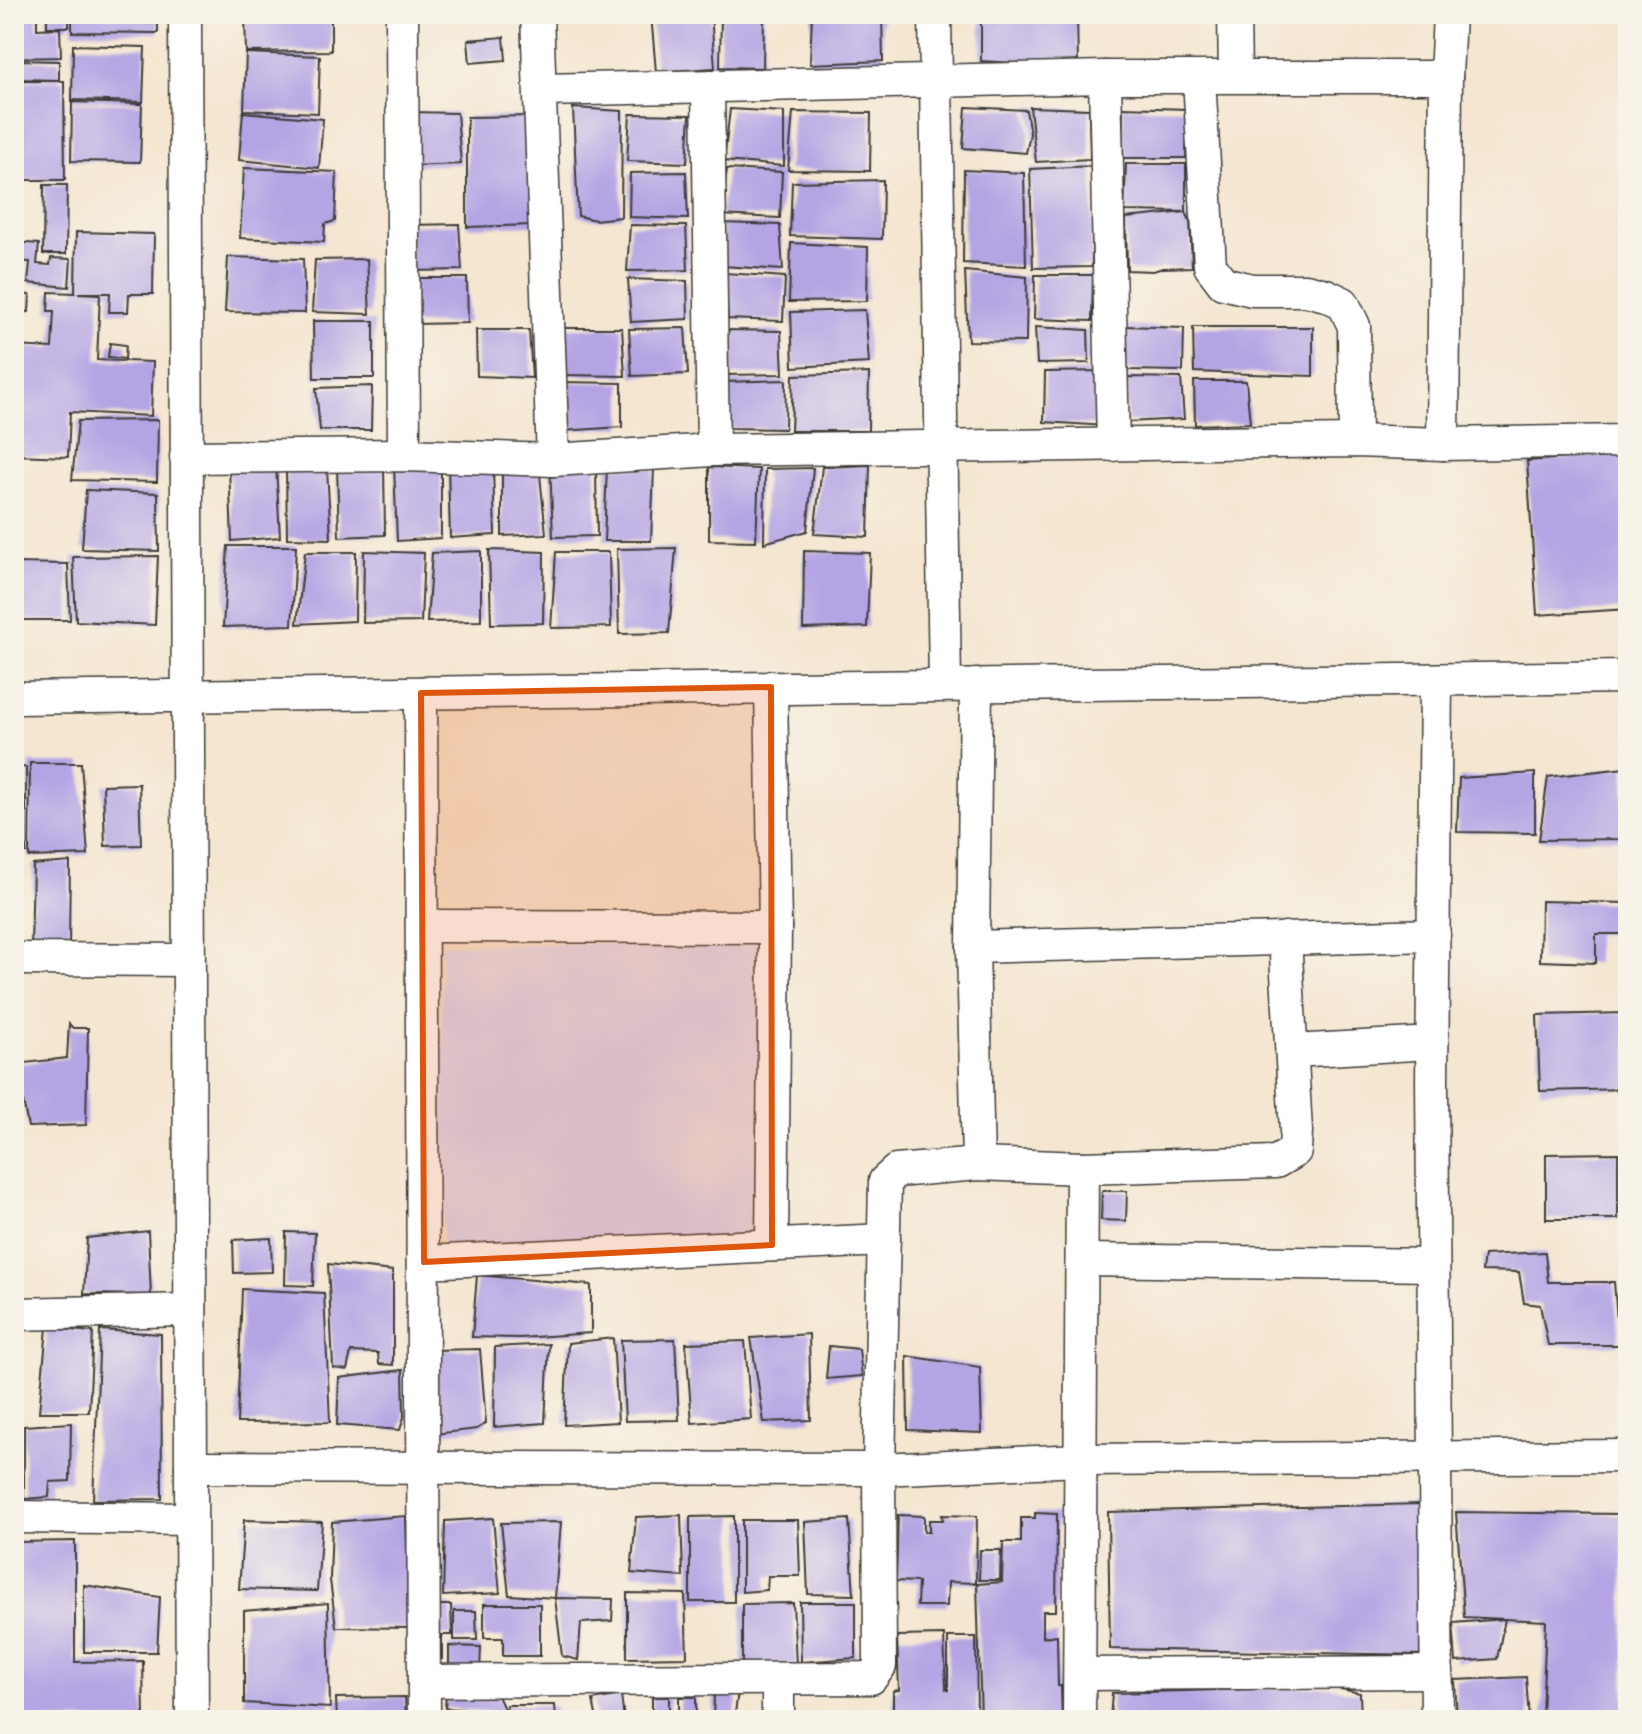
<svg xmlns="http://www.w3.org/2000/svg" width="1642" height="1734" font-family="'Comic Neue',sans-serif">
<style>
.built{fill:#d8d7f8}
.building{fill:#b4a4e4}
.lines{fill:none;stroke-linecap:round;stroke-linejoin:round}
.street-casing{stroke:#3c3a37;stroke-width:35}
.street{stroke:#fff;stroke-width:32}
.marked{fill:#de560d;fill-opacity:0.2;stroke:#de560d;stroke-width:6;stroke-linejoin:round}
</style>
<rect width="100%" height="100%" fill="#f7f3e8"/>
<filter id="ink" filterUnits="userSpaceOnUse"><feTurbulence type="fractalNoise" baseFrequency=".0125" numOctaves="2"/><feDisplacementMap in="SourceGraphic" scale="16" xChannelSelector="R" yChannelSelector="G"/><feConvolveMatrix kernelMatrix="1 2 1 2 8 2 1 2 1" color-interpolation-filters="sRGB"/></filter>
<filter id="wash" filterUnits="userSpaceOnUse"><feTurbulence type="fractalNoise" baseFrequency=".006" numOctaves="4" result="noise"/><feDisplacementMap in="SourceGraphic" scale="32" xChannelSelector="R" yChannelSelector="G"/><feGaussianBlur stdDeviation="1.8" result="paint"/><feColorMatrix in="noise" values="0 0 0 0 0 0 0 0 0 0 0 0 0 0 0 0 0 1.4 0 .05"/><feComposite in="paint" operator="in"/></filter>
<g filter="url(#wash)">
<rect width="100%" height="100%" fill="#f4e6d0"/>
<polygon class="built" points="768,942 761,1238 443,1248 441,945"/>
<g id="blocks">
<g class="building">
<polygon points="14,14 37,14 37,29 60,28 61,57 14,58"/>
<rect x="47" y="14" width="22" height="13"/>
<polygon points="72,14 158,14 158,33 72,32"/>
<polygon points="245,14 331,14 331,51 246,52"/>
<polygon points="651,14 711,14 715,68 656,72"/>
<polygon points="721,14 764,14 763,68 720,67"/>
<polygon points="812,14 882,14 883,61 810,64"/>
<polygon points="981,14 1077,14 1078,67 981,61"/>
<polygon points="504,37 506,60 470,63 468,40"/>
<polygon points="73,45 145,47 143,102 72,100"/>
<polygon points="246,53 320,56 318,113 244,110"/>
<polygon points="14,60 59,61 59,80 14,79"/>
<polygon points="14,81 64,81 65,180 14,180"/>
<polygon points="72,102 142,104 140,162 71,161"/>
<polygon points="966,107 1026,110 1030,134 1026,153 963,148"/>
<polygon points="1030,107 1089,109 1090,159 1036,162"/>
<polygon points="1123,107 1187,109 1186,158 1122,158"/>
<polygon points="573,108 622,111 621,217 595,220 578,216"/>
<polygon points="730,109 784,112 784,166 724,161"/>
<polygon points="243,112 323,119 319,168 239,160"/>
<polygon points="409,112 457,113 461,164 410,166"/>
<polygon points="793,112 871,113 870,171 788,170"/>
<polygon points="630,114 690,115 687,163 627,161"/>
<polygon points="534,116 536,225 467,227 467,117"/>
<polygon points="1126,164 1186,164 1186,212 1124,211"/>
<polygon points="1093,166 1092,267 1033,268 1030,169"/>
<polygon points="244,168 337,172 335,221 325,224 324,242 240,238"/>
<polygon points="727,169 782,172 780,218 721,215"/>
<polygon points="964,170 1024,173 1026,266 963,263"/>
<polygon points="686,172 688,219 629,217 630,173"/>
<polygon points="883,180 882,239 790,236 792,182"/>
<polygon points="44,185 67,185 66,254 43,254"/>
<polygon points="1186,212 1190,221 1192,267 1163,268 1153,271 1127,270 1126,218"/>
<polygon points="722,223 780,225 783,270 722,266"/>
<polygon points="459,224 462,270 411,271 409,225"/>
<polygon points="630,225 686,226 688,270 627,271"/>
<polygon points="76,232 154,234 153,294 129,294 128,312 109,312 110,293 78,293 100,294 97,360 153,362 151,416 70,412 68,457 14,455 14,346 52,348 54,311 48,311 49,292 75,293"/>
<polygon points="14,242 39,244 37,264 50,265 51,258 71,259 69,287 28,283 30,262 14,261"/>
<polygon points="791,243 868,247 867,301 789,302"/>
<polygon points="228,257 303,259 305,313 225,312"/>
<polygon points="367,259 370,314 312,312 315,260"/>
<polygon points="965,271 1027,277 1026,342 968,341"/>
<polygon points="725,273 785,277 783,321 728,319"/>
<polygon points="1035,275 1093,275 1092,321 1034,319"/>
<polygon points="411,278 467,278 468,323 413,324"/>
<polygon points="628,279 687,281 688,319 631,322"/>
<polygon points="14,294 30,295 29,312 14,311"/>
<polygon points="865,310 869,363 793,367 791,312"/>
<polygon points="313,321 374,321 374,378 314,378"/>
<polygon points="1124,326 1184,328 1183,371 1126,370"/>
<polygon points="1035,327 1088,330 1089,363 1037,364"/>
<polygon points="1193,327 1313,327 1313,376 1194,372"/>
<polygon points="564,328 622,328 625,376 563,375"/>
<polygon points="685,328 688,374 632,376 629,329"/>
<polygon points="476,330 529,330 532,378 477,376"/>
<polygon points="723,330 781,331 783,374 723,375"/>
<polygon points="110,343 126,345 125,359 108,357"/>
<polygon points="1106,371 1107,426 1044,422 1045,372"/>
<polygon points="869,373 868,431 791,431 793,375"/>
<polygon points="1127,377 1181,378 1184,419 1127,422"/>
<polygon points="786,380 785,429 724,428 724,382"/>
<polygon points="1194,381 1246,381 1250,423 1195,425"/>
<polygon points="561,382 622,383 622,427 562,431"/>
<polygon points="372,386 371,430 320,430 316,388"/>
<polygon points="158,420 157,482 72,480 78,421"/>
<polygon points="1622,454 1628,554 1628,609 1537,615 1527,461"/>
<polygon points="550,464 596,466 597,536 553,537"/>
<polygon points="276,465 280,537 232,541 229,467"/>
<polygon points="384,465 385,535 339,537 337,467"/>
<polygon points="448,465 493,466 495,535 450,538"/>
<polygon points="502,465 539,465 546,534 502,536"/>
<polygon points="870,465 868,537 814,534 822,467"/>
<polygon points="394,466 441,466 441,538 397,541"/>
<polygon points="607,466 654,469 651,541 604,541"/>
<polygon points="709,467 759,469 756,541 709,540"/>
<polygon points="286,468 327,468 331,539 287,538"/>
<polygon points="813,468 807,531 764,543 765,469"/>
<polygon points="86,490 158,493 159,551 82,549"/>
<polygon points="228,546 296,546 292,625 223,627"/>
<polygon points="676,548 669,633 619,634 617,549"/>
<polygon points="489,550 544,552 543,623 491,624"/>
<polygon points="364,551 424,553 421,622 363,623"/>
<polygon points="481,551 481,621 427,622 432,553"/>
<polygon points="804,551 870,553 867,627 803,629"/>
<polygon points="305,552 356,552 355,621 297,624"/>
<polygon points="556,552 609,552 611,627 551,628"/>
<polygon points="158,556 155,625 76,621 73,557"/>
<polygon points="14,563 68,564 70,620 14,620"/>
<polygon points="30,763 81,763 88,855 29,857"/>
<polygon points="26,767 26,853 14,853 14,768"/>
<polygon points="1625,768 1623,839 1539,840 1548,777"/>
<polygon points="1535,773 1535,833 1457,832 1459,778"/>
<polygon points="139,784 141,845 105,846 103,785"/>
<polygon points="70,862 69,948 31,948 33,865"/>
<polygon points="1541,901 1626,903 1625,934 1596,934 1596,963 1540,961"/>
<polygon points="1627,1013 1628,1089 1540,1091 1537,1015"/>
<polygon points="69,1024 73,1028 88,1028 86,1125 28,1127 16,1064 67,1058"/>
<polygon points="1618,1153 1618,1219 1546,1219 1546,1154"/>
<polygon points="1102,1191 1127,1191 1126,1221 1101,1220"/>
<polygon points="148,1231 151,1295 84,1294 87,1238"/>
<polygon points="286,1232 315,1233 313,1286 285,1285"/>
<polygon points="271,1238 272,1272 234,1273 233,1240"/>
<polygon points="1545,1252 1548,1282 1614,1282 1619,1345 1548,1345 1540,1305 1524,1303 1519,1272 1482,1271 1484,1255"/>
<polygon points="328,1264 393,1271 393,1365 379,1364 378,1353 351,1352 347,1370 333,1368"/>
<polygon points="477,1275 591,1285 591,1333 520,1338 472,1337"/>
<polygon points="242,1289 324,1293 330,1422 237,1423"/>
<polygon points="47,1328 93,1332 89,1412 39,1412"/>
<polygon points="100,1330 161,1334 162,1499 93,1500"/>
<polygon points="809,1334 811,1420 764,1422 751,1338"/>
<polygon points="613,1338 618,1422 564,1425 568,1343"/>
<polygon points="675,1339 679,1420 625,1421 621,1340"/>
<polygon points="745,1341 751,1419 692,1423 686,1343"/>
<polygon points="549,1344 545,1423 494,1427 495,1347"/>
<polygon points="829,1346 859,1349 862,1376 826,1379"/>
<polygon points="480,1349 486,1423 477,1429 435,1434 432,1350"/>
<polygon points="907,1356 980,1367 982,1433 908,1430"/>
<polygon points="403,1370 404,1417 400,1430 337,1425 339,1378"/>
<polygon points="71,1423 70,1481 50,1482 49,1497 24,1499 24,1426"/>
<polygon points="1422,1504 1422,1655 1110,1649 1108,1512"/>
<polygon points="1456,1512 1622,1514 1625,1719 1542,1716 1546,1621 1464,1617"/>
<polygon points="1035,1513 1057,1514 1056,1611 1043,1611 1043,1637 1057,1635 1058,1686 1061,1686 1062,1720 981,1720 977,1584 1002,1582 1003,1542 1021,1542 1021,1518 1035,1518"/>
<polygon points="681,1515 683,1577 631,1573 636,1517"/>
<polygon points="898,1515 924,1516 924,1532 929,1532 929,1520 943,1520 942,1515 977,1516 976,1583 948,1582 947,1606 917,1606 918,1582 896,1581"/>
<polygon points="406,1516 409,1628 336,1627 330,1580 332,1522"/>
<polygon points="734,1516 734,1602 690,1602 690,1517"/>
<polygon points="493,1518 500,1593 443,1596 445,1521"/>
<polygon points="849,1519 854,1595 808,1594 805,1522"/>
<polygon points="244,1520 322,1522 317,1591 239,1589"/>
<polygon points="742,1520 798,1520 800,1576 768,1576 767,1590 742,1592"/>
<polygon points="561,1522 555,1598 509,1595 501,1523"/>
<polygon points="75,1541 75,1662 143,1661 144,1720 14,1720 14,1542"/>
<polygon points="980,1550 1001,1550 1000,1580 979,1580"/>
<polygon points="84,1585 160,1597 157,1652 84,1652"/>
<polygon points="627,1593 685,1594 687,1657 627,1658"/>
<polygon points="555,1598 613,1599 612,1621 581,1623 578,1660 562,1656"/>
<polygon points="800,1602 856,1602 856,1658 801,1662"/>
<polygon points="328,1603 330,1708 244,1703 244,1611"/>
<polygon points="793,1603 796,1665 742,1663 742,1604"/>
<polygon points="484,1604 540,1604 540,1656 503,1656 503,1638 484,1638"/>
<polygon points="428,1605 451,1605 452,1635 442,1635 442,1659 430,1659"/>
<polygon points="454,1611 476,1611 477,1640 454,1640"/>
<polygon points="1505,1619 1497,1659 1456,1662 1453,1623"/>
<polygon points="944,1635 946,1689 948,1690 948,1637 976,1637 977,1720 893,1720 893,1691 899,1690 897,1636"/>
<polygon points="449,1646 481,1647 480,1671 449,1670"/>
<polygon points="1526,1677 1529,1720 1457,1720 1455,1680"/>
<polygon points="1331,1687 1360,1693 1361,1720 1110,1720 1112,1693"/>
<polygon points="738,1692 734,1720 713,1720 714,1695"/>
<polygon points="446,1695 498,1696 506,1713 445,1708"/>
<polygon points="621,1695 624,1720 597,1720 593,1700"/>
<polygon points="405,1697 406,1720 337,1720 336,1698"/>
<rect x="652" y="1697" width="17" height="23"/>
<rect x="679" y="1697" width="17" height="23"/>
<polygon points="507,1705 555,1705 556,1720 505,1720"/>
</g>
</g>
</g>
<g filter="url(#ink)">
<use href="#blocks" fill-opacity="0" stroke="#3c3a37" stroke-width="2"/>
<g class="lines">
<g class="street-casing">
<g id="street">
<polyline points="185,14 192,1720"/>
<polyline points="402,14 404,455"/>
<polyline points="537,14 553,460"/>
<polyline points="935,14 945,685"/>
<polyline points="1234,14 1235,75"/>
<polyline points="1105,77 1113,445"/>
<polyline points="1199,78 1210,266 1223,283 1252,290 1306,290 1326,295 1343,303 1354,326 1355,441"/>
<polyline points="708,87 713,450"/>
<polyline points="542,90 1105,77 1446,77"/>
<polyline points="1443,444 1446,77 1449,14"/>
<polyline points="186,457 404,455 553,460 713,450 1355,441 1443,444 1628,441"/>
<polyline points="1436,680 1432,1081 1437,1720"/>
<polyline points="976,685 973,947 978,1164"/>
<polyline points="771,687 775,927 772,1245"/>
<polyline points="421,693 424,1720"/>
<polyline points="14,698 1628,677"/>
<polyline points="422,926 775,927"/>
<polyline points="973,947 1434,935"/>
<polyline points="14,959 188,960"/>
<polyline points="1292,1051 1432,1043"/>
<polyline points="1083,1260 1433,1265"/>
<polyline points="424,1262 884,1240"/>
<polyline points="14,1314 190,1310"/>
<polyline points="191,1467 879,1469 1081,1460 1628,1456"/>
<polyline points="14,1517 191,1519"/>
<polyline points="1080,1674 1437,1672"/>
<polyline points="424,1681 871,1678 880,1666 879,1469 885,1181 896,1171 978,1164 1082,1168 1276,1162 1295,1151 1296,1131 1285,938"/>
<polyline points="778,1720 778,1679"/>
<polyline points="1079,1720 1082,1168"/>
</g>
</g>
<use href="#street" class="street"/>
</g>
</g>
<path class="marked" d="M771,687L772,1245L424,1262L421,693Z"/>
<rect width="1642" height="1734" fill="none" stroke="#f7f3e8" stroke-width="48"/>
</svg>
